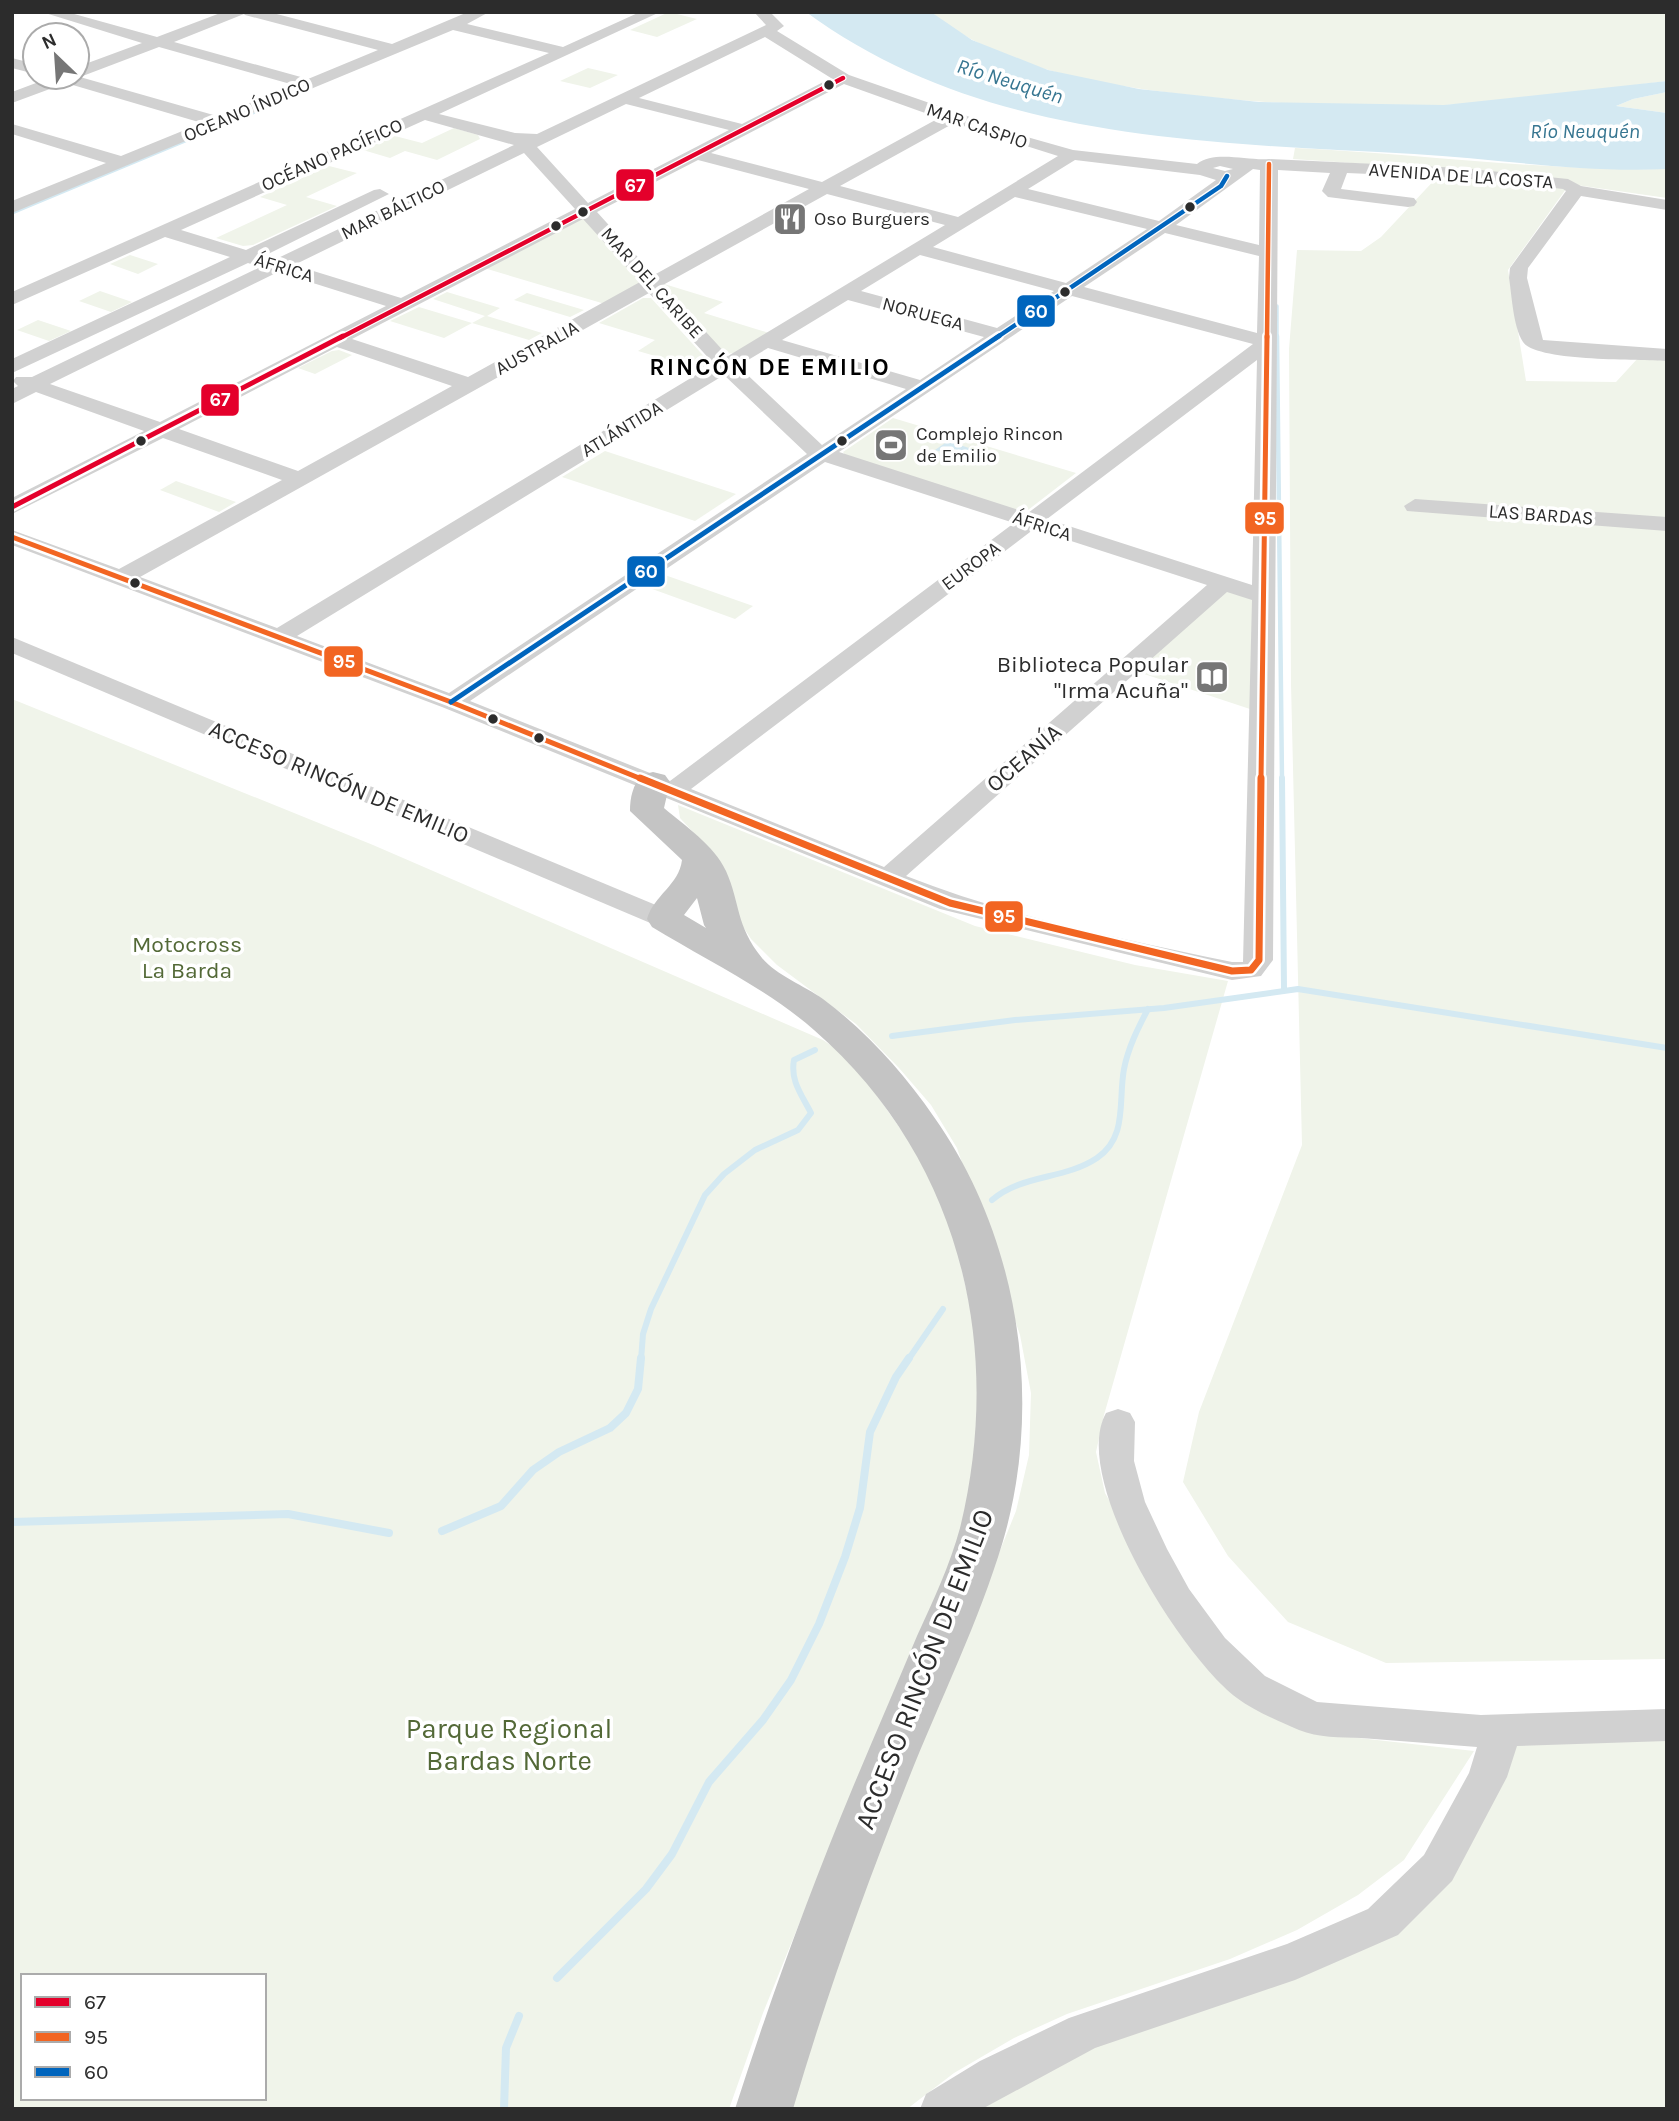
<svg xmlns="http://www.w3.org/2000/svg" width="1679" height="2121" font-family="Karla,sans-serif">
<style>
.green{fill:#f0f4ea;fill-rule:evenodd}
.water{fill:#d4e9f2}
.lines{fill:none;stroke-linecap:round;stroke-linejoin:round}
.stream-far3{stroke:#d4e9f2;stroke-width:3.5}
.stream-far2{stroke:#d4e9f2;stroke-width:4.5}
.stream-far1{stroke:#d4e9f2;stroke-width:6}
.stream{stroke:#d4e9f2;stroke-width:8}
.minor{fill:#d1d1d1;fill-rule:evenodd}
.major{fill:#c4c4c4;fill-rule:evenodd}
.bus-1-far1-casing{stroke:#fff;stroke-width:7}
.bus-1-casing{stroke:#fff;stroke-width:10}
.bus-2-far2-casing{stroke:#fff;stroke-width:7}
.bus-2-far1-casing{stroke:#fff;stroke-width:10}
.bus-2-casing{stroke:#fff;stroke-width:12}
.bus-3-far1-casing{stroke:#fff;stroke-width:7}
.bus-3-casing{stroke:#fff;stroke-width:10}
.bus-1-far1{stroke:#e4002b;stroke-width:4.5}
.bus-1{stroke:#e4002b;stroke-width:5}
.bus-2-far2{stroke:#f26522;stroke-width:4.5}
.bus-2-far1{stroke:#f26522;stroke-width:5}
.bus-2{stroke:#f26522;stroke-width:7}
.bus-3-far1{stroke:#0065bd;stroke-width:4.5}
.bus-3{stroke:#0065bd;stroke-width:5}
.bus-dot{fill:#2c2c2c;stroke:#fff;stroke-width:2.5}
.labels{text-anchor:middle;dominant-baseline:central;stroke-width:7;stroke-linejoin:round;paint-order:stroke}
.far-street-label{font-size:19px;fill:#2c2c2c;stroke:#fff}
.far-poi-label{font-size:19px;fill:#2c2c2c;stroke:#fff;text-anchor:start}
.far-water-label{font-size:21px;font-style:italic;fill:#377691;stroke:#fff}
.poi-label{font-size:23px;fill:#2c2c2c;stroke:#fff;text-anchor:end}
.street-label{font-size:23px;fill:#2c2c2c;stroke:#fff}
.park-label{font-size:23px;fill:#536937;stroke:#fff}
.far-district-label{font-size:24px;font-weight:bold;letter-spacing:2px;fill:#000;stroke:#fff}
.near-street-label{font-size:28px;fill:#2c2c2c;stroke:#fff}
.near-park-label{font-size:28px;fill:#536937;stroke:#fff}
.line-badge{stroke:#fff;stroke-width:2.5}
.badge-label{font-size:19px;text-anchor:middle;font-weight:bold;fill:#fff}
</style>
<rect width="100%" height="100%" fill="#fff"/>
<g class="green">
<polygon points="669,12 697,19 657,37 630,30"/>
<path d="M931,12H1667V81C1593,90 1519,101 1445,105C1357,109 1267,104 1180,94C1093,83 1001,69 931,12Z"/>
<polygon points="588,68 618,75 590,88 560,81"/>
<polygon points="1667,92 1667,113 1616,106 1633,99"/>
<polygon points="454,128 478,135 480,139 437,160 405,151 390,158 363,150 395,136 422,143"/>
<path d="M1295,148C1419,154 1543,171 1667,169V198L1485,172L1293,159Z"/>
<polygon points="329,166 357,173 306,197 337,206 253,245 243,246 216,238 287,205 260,197"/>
<polygon points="1440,174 1566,189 1508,270 1526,381 1616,382 1638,358 1667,360 1667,1659 1386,1663 1288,1622 1228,1556 1183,1482 1199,1412 1302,1145 1291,684 1289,349 1297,250 1361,251 1381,237"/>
<polygon points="582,218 588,218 643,281 605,304 484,268"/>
<polygon points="130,255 158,264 138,274 110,264"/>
<polygon points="661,283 723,302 704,313 769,333 735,353 723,354"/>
<polygon points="100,291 132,302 111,312 79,301"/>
<polygon points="447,292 500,308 487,316 542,333 529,340 472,323 444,338 390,321 419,307 472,323 485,316 433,299"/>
<polygon points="527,293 584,310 570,317 514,300"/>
<polygon points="643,298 651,298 710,363 700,369 638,351 655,340 599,323"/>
<polygon points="38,320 71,331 49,341 17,330"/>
<polygon points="339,350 352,355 315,374 298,368 332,351"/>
<polygon points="893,418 1076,473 1028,510 1018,512 845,455 843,452"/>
<polygon points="605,451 736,494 695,521 562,477"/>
<polygon points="176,481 236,502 219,512 160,490"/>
<polygon points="662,574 753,606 735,619 644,586"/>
<polygon points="1223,590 1254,597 1253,710 1132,670"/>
<path d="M12,699L373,845L823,1040L851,1059L943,1189L989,1388L959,1552L831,1845L763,2013L729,2109H12ZM23,1976H264V2098H23Z"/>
<polygon points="678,805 975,926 1135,965 1228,981 1104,1415 1096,1452 1105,1493 1196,1652 1315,1733 1474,1751 1404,1860 1358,1895 1297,1930 1230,1959 1067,2014 1014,2038 954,2073 907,2109 788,2109 834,1961 1016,1511 1029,1455 1031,1393 1020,1335 957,1148 931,1105 899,1068 856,1024 777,965 751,939 736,916 705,845 680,818"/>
<polygon points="1667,1725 1667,2109 942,2109 1383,1922 1503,1730"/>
</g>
<g class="water">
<path d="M806,12H931L972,40L1048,70L1139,89L1259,102L1444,105L1667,81V92L1633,99L1616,106L1667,113V169C1581,173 1499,159 1414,154C1205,142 983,142 806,12Z"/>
<polygon points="948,441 984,453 972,461 935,450"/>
</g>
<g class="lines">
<g class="stream-far3">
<polyline points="12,213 310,89"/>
<polyline points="1277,306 1277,338"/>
</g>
<polyline class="stream-far2" points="1277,336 1282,780"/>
<g class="stream-far1">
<polyline points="1282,778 1284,990"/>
<polyline points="892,1036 1015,1020 1164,1008 1298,989 1667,1048"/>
<path d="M992,1200C1022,1174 1064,1180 1097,1158C1128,1137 1118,1101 1124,1069C1128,1048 1138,1028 1148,1009"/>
<path d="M641,1360L643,1334L651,1309L705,1195L724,1174L755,1150L798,1130L811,1113C802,1095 790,1081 794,1060L815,1050"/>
<polyline points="908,1360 943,1309"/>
</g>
<g class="stream">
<polyline points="12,1522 288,1514 389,1533"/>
<polyline points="442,1531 501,1506 533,1470 559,1452 610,1428 626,1413 638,1389 641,1358"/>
<polyline points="557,1978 646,1889 672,1854 709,1782 763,1720 791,1680 819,1624 845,1557 860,1508 870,1432 896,1377 909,1358"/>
<polyline points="504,2109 506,2048 519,2016"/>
</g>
<g class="minor">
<path d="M42,12H67L157,37L223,12H269L392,44L468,12H489L467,24L563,47L640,12H660L439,114L515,133L537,134L766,25L754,12H770L784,26L777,31L849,75L1027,137L1073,150L1197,164C1214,150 1248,161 1269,159L1462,168L1568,179L1581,186L1667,200V210L1581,196L1528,268L1527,278L1543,340L1667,349V361C1640,359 1536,362 1523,342C1513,326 1512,296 1509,278L1510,268L1566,191L1563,189L1462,178L1347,173L1341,189L1414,198L1417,202L1414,206L1408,207L1328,197L1322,191L1330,173L1278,170L1273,960L1261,976L1232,980L940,909L442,707L12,545V530L119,569L282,480L163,438L12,514V498L144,431L36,392L12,404V389L18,386L13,381L16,377H32L260,267L248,263L12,373V359L230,257L165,237L12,305V292L549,53L453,30L12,213V201L106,163L12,134V124L121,156L202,123L66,83L12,103V92L52,77H77V67L142,43ZM244,14L245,15L378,50L308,79L174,42ZM765,37L831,78L742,124L639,98ZM159,47L294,85L217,116L80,77ZM844,84L939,118L822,182L711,153ZM626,104L729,130L588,203L537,147ZM425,120L514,145L276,259L264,256L389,194L380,189L374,190L246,250L181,230ZM954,123L1058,156L958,217L840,186ZM524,153L575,209L401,298L294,265ZM698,160L809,189L654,275L597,212ZM1075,160L1200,175L1216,180L1159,221L1028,189ZM1220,166L1233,169L1225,171L1213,168ZM1253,169L1260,170L1259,245L1176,225ZM827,194L945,225L728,356L663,285ZM1015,197L1147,229L1066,283L933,247ZM583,219L640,282L468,377L352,339ZM1165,233L1259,256L1257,333L1084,287ZM920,255L1054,291L997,328L861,291ZM278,272L386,306L160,422L50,384ZM649,293L714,364L277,628L140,577ZM1072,296L1253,344L1028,513L839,452ZM848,300L984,337L920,380L782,340ZM337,347L452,386L298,471L179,429ZM768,348L906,389L822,445L738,366ZM1257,360L1252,585L1047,519ZM724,375L807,454L449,693L297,636ZM825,462L1014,523L670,781L470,701ZM1034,529L1207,585L884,867L691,789ZM1227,592L1252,600L1243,962H1232C1123,939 1010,917 906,876Z"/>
<polygon points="12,58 35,64 35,74 12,68"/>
<polygon points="1415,499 1667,517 1667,531 1407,511 1404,506"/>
<polygon points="12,637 675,913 679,919 675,925 655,925 12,653"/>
<path d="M1118,1409L1130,1413L1135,1422L1134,1461L1145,1502L1167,1549L1189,1589L1225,1638L1265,1676L1317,1702L1481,1715L1667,1709V1741L1517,1746L1507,1777L1452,1881L1398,1935L1295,1980L1095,2048L982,2109H920L926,2094L980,2061L1069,2018L1287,1944L1368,1909L1424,1855L1469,1773L1477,1747C1439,1744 1400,1741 1361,1738C1341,1737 1318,1738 1299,1730C1279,1721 1254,1711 1237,1698C1183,1658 1069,1479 1106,1413Z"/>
</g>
<path class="major" d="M653,772L665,775L670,782L664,808C685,826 714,845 726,871C741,905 735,924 762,958C776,975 805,986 823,999C866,1031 904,1073 934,1117C1019,1237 1044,1401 1003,1541C978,1625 937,1706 905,1788C863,1894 825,2000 793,2109H735C770,2000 809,1893 853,1787C874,1737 896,1686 917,1636C933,1601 950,1565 960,1528C1005,1344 959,1156 814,1030C766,988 706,960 652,927L647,919C654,895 679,885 682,860L630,811C630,797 633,786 641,775ZM697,898L704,925L706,928L684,915Z"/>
<g class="bus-1-far1-casing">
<polyline id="bus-1-far1" points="340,338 843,78"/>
</g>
<g class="bus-1-casing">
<polyline id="bus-1" points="12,507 343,336"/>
</g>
<g class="bus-2-far2-casing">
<polyline id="bus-2-far2" points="1267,338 1269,164"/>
</g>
<g class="bus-2-far1-casing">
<g id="bus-2-far1">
<polyline points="12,537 451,702 644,780"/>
<polyline points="1261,780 1267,336"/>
</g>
</g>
<g class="bus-2-casing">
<polyline id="bus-2" points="640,778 950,903 1232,971 1251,970 1259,960 1261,778"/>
</g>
<g class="bus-3-far1-casing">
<polyline id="bus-3-far1" points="996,338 1221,186 1227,176"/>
</g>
<g class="bus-3-casing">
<polyline id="bus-3" points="451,702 999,336"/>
</g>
<use href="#bus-1-far1" class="bus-1-far1"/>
<use href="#bus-1" class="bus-1"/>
<use href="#bus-2-far2" class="bus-2-far2"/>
<use href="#bus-2-far1" class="bus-2-far1"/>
<use href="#bus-2" class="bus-2"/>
<use href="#bus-3-far1" class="bus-3-far1"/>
<use href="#bus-3" class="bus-3"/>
</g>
<defs>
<g id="restaurant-square" transform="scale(1.75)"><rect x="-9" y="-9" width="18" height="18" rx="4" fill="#767676" stroke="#fff"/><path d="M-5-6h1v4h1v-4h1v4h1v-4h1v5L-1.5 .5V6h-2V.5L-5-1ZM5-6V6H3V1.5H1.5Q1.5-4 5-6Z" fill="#fff"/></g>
<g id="stadium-square" transform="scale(1.75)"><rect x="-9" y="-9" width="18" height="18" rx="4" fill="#767676" stroke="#fff"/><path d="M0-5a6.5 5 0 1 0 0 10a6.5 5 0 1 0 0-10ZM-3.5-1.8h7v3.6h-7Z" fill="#fff"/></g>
<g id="library-square" transform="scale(1.75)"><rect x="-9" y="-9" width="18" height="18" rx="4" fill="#767676" stroke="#fff"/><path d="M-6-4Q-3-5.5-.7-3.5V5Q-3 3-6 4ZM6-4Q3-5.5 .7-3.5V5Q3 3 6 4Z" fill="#fff"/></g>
</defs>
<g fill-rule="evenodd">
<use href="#restaurant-square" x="790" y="219"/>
<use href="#stadium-square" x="891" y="445"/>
<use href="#library-square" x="1212" y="677"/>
</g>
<g class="bus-dot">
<circle cx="829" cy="85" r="6"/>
<circle cx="1190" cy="207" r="6"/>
<circle cx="583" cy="212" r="6"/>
<circle cx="556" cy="226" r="6"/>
<circle cx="1065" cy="292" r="6"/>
<circle cx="141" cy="441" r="6"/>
<circle cx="842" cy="441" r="6"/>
<circle cx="135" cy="583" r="6"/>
<circle cx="493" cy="719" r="6"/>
<circle cx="539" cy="738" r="6"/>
</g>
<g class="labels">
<g class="far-street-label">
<text transform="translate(247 110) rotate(-23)">OCEANO ÍNDICO</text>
<text transform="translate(977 126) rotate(19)">MAR CASPIO</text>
<text transform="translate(332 155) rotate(-24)">OCÉANO PACÍFICO</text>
<text transform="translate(1461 176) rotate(4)">AVENIDA DE LA COSTA</text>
<text transform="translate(393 210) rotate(-26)">MAR BÁLTICO</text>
<text transform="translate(284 268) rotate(17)">ÁFRICA</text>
<text transform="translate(652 283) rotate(48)">MAR DEL CARIBE</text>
<text transform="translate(923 314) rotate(15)">NORUEGA</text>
<text transform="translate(537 348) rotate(-29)">AUSTRALIA</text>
<text transform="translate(622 429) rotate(-31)">ATLÁNTIDA</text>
<text transform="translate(1541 515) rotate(4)">LAS BARDAS</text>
<text transform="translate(1042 526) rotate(18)">ÁFRICA</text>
<text transform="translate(971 566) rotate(-37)">EUROPA</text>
</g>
<g class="far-poi-label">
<text x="814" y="219">Oso Burguers</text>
<text x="916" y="434">Complejo Rincon<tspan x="916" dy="22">de Emilio</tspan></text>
</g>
<g class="far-water-label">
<text transform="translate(1010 81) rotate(17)">Río Neuquén</text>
<text x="1585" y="131">Río Neuquén</text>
</g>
<g class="poi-label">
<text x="1188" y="664">Biblioteca Popular<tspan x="1188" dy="26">"Irma Acuña"</tspan></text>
</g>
<g class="street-label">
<text transform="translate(1024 758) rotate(-41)">OCEANÍA</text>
<text transform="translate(339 782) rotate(23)">ACCESO RINCÓN DE EMILIO</text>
</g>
<g class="park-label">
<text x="187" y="944">Motocross<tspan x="187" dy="26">La Barda</tspan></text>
</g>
<g class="far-district-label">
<text x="770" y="367">RINCÓN DE EMILIO</text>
</g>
<g class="near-street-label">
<text transform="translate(924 1669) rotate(-69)">ACCESO RINCÓN DE EMILIO</text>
</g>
<g class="near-park-label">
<text x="509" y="1728">Parque Regional<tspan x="509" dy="32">Bardas Norte</tspan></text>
</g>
</g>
<g class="line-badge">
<rect x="615" y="168" width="40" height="34" rx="7" fill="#e4002b"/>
<rect x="1016" y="294" width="40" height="34" rx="7" fill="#0065bd"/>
<rect x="200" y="383" width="40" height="34" rx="7" fill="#e4002b"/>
<rect x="1244" y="501" width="41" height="34" rx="7" fill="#f26522"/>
<rect x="626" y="555" width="40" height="33" rx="7" fill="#0065bd"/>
<rect x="323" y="645" width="41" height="33" rx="7" fill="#f26522"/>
<rect x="984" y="900" width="40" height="33" rx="7" fill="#f26522"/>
</g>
<g class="badge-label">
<text x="635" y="192">67</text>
<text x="1036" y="318">60</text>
<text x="220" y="406">67</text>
<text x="1265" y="525">95</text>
<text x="646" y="578">60</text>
<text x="344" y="668">95</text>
<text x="1004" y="923">95</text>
</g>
<rect width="1679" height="2121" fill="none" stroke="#2c2c2c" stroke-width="28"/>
<rect x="21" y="1974" width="245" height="126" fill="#ffffff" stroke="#ababab" stroke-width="2"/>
<rect x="35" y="1997" width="35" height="10" fill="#e4002b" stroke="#ababab" stroke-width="2"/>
<text x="84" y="2009" font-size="21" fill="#2c2c2c">67</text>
<rect x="35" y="2032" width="35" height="10" fill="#f26522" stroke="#ababab" stroke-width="2"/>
<text x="84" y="2044" font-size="21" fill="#2c2c2c">95</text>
<rect x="35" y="2067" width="35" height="10" fill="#0065bd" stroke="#ababab" stroke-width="2"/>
<text x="84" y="2079" font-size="21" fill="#2c2c2c">60</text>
<g transform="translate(56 56) rotate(335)"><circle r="33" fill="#ffffff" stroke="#ababab" stroke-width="2"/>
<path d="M0-5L12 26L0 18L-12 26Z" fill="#767676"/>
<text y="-10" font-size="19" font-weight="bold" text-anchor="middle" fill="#2c2c2c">N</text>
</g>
</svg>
